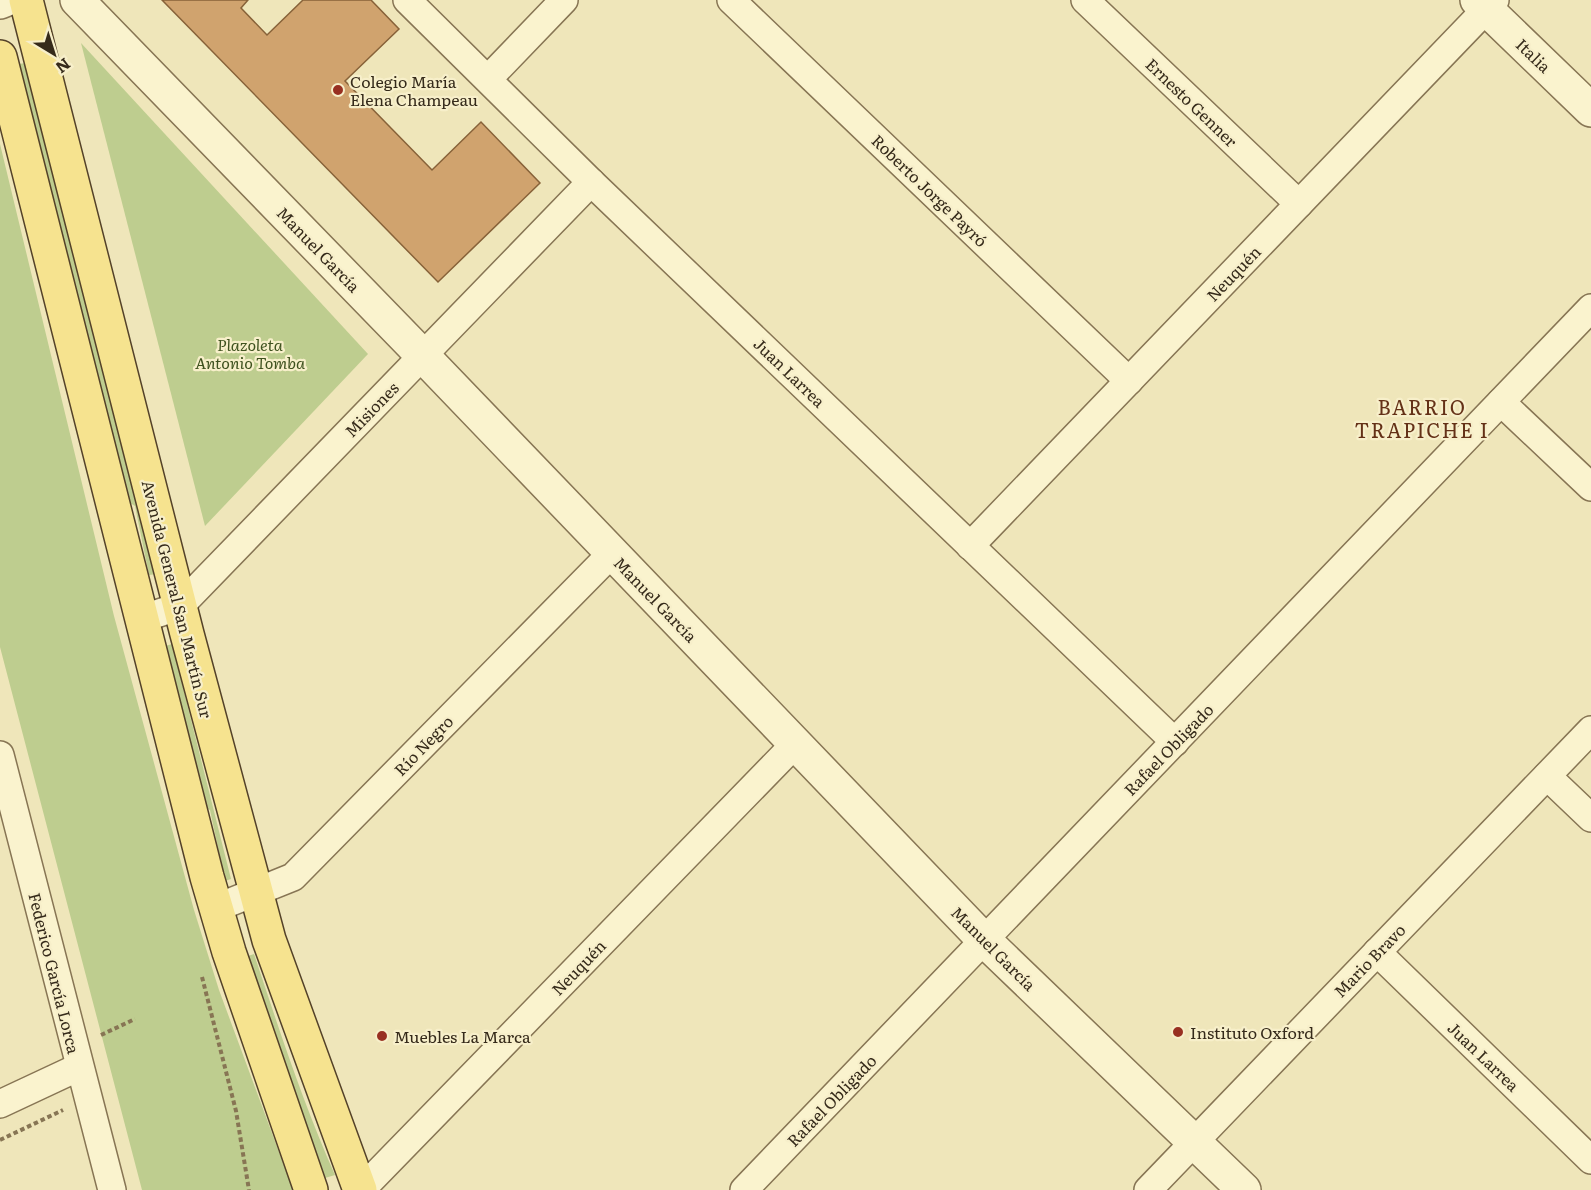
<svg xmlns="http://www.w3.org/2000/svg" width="1591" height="1190" font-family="Literata,serif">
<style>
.green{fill:#becd8f}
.building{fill:#d0a36e;stroke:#876239;stroke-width:1.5}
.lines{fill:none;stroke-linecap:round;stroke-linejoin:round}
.minor-casing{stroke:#877554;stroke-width:30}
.tertiary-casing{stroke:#877554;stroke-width:36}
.primary-casing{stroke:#544229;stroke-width:36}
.path{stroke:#877554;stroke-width:4;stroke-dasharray:4.5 3;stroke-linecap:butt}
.minor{stroke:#faf3ce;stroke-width:27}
.tertiary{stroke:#faf3ce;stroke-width:33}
.primary{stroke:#f6e38f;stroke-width:33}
.poi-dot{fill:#983021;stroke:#f7efca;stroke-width:2}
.labels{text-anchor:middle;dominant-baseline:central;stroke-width:4.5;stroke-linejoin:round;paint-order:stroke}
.street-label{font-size:16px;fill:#352a1a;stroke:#f7efca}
.poi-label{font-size:16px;fill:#352a1a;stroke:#f7efca;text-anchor:start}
.park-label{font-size:16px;font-style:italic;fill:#3f521f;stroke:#f7efca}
.quarter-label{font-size:20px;letter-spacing:1.5px;fill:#643117;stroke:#f7efca}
</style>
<rect width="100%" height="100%" fill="#efe6ba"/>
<g class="green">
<polygon points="81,43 368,354 205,526"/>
<polygon points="28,63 157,574 149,575 135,506 127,501 17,64"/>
<polygon points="0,144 114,616 194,910 219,990 293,1190 142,1190 0,647"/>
<polygon points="172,644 231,879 225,881 210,810 202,806 162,647"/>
<path d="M254,954C279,1029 303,1103 335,1175L325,1178L245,957Z"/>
</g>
<polygon class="building" points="162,0 248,0 241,8 267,35 303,0 371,0 399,29 345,81 432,170 481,122 540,183 438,282"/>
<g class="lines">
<g class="minor-casing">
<g id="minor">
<polyline points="407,0 591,182 1175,742"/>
<polyline points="731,0 1129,381"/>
<polyline points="1085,0 1299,204"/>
<polyline points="488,79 564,0"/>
<polyline points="1501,402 1591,487"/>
<polyline points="970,546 1495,0"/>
<polyline points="141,619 180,606 591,182"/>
<polyline points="0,755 112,1190"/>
<polyline points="1547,776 1591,818"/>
<polyline points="216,908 293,877 612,553"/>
<polyline points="1377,952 1591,1160"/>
<polyline points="0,1104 79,1067"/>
<polyline points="361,1190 795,744"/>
<polyline points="744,1190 1591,308"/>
<polyline points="1148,1190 1591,730"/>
</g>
</g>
<g class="tertiary-casing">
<g id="tertiary">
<polyline points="77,0 423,356 984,940 1244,1190"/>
<polyline points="1477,0 1591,110"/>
<polyline points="0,2 5,0"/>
</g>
</g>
<g class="primary-casing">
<g id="primary">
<polyline points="26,0 187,634 269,940 360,1190"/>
<polyline points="0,57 207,877 229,952 311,1190"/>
</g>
</g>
<g class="path">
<polyline points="202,977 236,1111 249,1190"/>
<polyline points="101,1035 135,1019"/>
<polyline points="0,1140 63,1110"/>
</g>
<use href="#minor" class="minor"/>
<use href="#tertiary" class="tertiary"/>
<use href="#primary" class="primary"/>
</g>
<g class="poi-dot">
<circle cx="338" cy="90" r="6"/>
<circle cx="1178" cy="1032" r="6"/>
<circle cx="382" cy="1036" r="6"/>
</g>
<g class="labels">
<g class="street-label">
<text transform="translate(1534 55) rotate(44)">Italia</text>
<text transform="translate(1192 102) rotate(44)">Ernesto Genner</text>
<text transform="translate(930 190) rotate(44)">Roberto Jorge Payró</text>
<text transform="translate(319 249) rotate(46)">Manuel García</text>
<text transform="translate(1233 273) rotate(-46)">Neuquén</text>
<text transform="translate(790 372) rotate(44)">Juan Larrea</text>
<text transform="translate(371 409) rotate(-46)">Misiones</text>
<text transform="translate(178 599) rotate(76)">Avenida General San Martín Sur</text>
<text transform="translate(656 599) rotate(46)">Manuel García</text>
<text transform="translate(423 745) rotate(-46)">Río Negro</text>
<text transform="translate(1168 749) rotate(-46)">Rafael Obligado</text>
<text transform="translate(994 948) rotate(45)">Manuel García</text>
<text transform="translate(1369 960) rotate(-46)">Mario Bravo</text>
<text transform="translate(578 967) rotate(-46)">Neuquén</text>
<text transform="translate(55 973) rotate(76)">Federico García Lorca</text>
<text transform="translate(1484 1056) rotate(44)">Juan Larrea</text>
<text transform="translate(831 1100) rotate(-46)">Rafael Obligado</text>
</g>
<g class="poi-label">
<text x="350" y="81">Colegio María<tspan x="350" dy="18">Elena Champeau</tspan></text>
<text x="1190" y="1032">Instituto Oxford</text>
<text x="394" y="1036">Muebles La Marca</text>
</g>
<g class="park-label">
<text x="250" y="344">Plazoleta<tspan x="250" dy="18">Antonio Tomba</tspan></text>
</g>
<g class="quarter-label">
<text x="1422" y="406">BARRIO<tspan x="1422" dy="23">TRAPICHE I</tspan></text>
</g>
</g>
<g transform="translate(54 54) rotate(142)" stroke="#f7efca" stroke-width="4.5" paint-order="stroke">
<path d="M0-4.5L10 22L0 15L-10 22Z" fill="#352a1a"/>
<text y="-9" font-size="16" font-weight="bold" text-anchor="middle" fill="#352a1a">N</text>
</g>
</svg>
